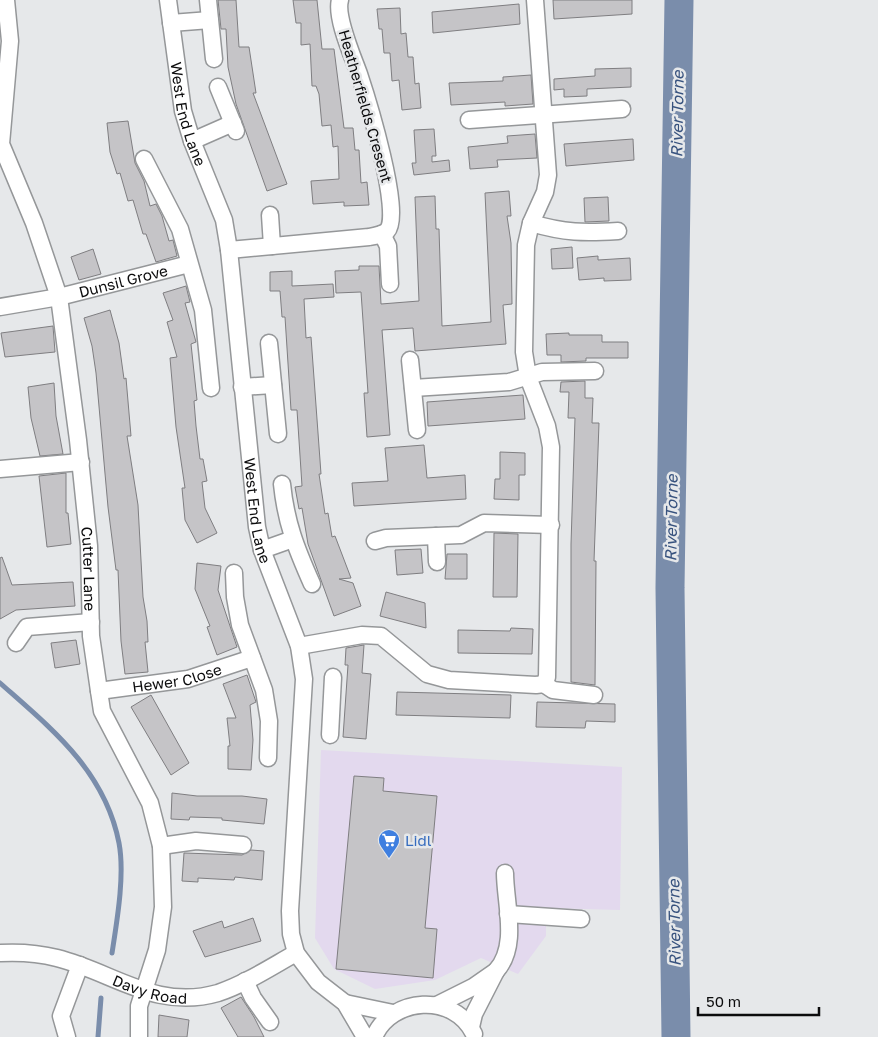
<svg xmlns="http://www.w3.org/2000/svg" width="878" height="1037" font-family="'Golos Text',sans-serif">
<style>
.commercial{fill:#e3d9ee}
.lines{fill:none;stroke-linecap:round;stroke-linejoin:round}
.stream{stroke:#7a8dab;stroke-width:5}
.river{stroke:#7a8dab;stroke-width:29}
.building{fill:#c5c4c7;stroke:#7f7e81}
.minor-casing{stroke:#959799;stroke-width:19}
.minor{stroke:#fff;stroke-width:16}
.labels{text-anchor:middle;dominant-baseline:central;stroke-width:5;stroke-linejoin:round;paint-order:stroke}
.street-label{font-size:15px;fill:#0c0c0d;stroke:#e6e8ea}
.shop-label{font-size:15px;fill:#366cbe;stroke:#e6e8ea;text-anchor:start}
.water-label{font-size:16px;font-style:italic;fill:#37527e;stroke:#e6e8ea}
</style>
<rect width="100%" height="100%" fill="#e6e8ea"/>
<polygon class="commercial" points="321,750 622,767 620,910 546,908 546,936 518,974 481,958 435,980 375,989 334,969 315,938"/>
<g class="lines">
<g class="stream">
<path d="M0,683C52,729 105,771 119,843C125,875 117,921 112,953"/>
<polyline points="98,1037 101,998"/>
</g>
<polyline class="river" points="676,1037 670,588 679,0"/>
</g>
<g class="building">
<polygon points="218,0 236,0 239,47 249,47 256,93 253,93 287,184 267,191 236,104 228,67 226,29 221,29"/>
<polygon points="293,0 317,0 322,49 334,49 344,128 353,128 355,150 359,150 361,183 367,182 369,205 344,206 344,202 313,204 311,181 339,179 338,146 333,147 331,125 322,126 319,94 316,86 312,86 310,44 301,45 301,23 296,23"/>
<polygon points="553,0 632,0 632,14 554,19"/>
<polygon points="519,4 520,24 433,33 432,12"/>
<polygon points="400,8 401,34 406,33 408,57 413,57 415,84 419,83 421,108 402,110 399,80 392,81 390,53 384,53 382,29 379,29 377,9"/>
<polygon points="631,68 631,87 587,89 587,96 564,97 564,89 554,90 554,79 595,76 595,69"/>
<polygon points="531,75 533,104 505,106 505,102 451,105 449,83 503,81 503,77"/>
<polygon points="128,121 135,163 144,181 150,206 156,204 162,216 169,241 173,240 177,256 156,262 146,234 143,234 133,200 128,201 120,173 117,174 110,152 107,123"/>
<polygon points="434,129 436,156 432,156 432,162 449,160 450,171 414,175 412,163 416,163 414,130"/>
<polygon points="535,134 537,158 497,160 498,167 470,169 468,147 508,143 507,136"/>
<polygon points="633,139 634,160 566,166 564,144"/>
<polygon points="509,191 511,216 507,216 511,243 512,304 503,305 506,344 415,351 413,328 382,330 390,435 367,437 364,393 368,393 361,292 336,293 335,271 359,270 359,266 379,266 381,304 419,301 415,197 435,196 436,229 439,229 442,326 491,322 485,193"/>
<polygon points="608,197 609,221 585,222 584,198"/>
<polygon points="572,247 573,268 552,269 551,249"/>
<polygon points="93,249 101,274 79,280 71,257"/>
<polygon points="598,256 598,260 630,258 631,280 604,281 604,278 579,280 577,258"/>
<polygon points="292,271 292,286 333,284 334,297 304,299 306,338 311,337 321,474 319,474 325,514 328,513 332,537 335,536 351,578 339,579 353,583 361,606 334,616 308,544 302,508 299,509 295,487 302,486 297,410 291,410 285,317 282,317 280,291 270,291 270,272"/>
<polygon points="186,286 190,302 185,303 196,342 191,344 197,400 194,401 196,426 200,459 203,459 207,481 202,482 205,508 217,533 197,543 185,520 182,488 185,488 176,427 170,358 177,357 167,322 173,320 163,293"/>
<polygon points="110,310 119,343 124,379 126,378 131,436 127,436 138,505 143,597 147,621 148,642 145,642 148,672 125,674 121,641 118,570 116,570 108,507 96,373 92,346 84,318"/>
<polygon points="53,326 55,352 5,357 1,333"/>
<polygon points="569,333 569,335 602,335 602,342 628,342 628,358 586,358 586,361 561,362 561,355 547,355 546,334"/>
<polygon points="585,381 585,398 593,398 592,423 599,423 594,561 596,561 595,685 571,682 571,544 575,418 568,418 569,392 560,392 561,382"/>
<polygon points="54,383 56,416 63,454 40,456 31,418 28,387"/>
<polygon points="523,395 525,419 428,426 427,402"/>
<polygon points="424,445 427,478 465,475 466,499 354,506 352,483 388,481 385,448"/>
<polygon points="500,452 525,453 525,475 519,475 519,500 494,499 495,479 500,479"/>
<polygon points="66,473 66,513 68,513 71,544 47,547 39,476"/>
<polygon points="494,533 518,534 517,597 493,597"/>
<polygon points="421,549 423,573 397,575 395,550"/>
<polygon points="447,554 467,554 467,579 445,579"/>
<polygon points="2,557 12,585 73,582 75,606 16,610 0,619 0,558"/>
<polygon points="197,563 221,566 218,590 237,647 217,655 207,627 210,626 195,589"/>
<polygon points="386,592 425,603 426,628 380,616"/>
<polygon points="511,628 533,629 532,654 458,653 458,630 510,631"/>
<polygon points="76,640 80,664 55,668 51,643"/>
<polygon points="364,645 362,673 371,674 366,739 343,737 348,665 345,665 346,648"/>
<polygon points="247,675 256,702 250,705 253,740 251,770 228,769 228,746 230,746 227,718 236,718 223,684"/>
<polygon points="397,692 511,695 510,718 396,715"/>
<polygon points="151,695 189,763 171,775 131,707"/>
<polygon points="537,702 615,704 615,722 586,721 585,728 536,727"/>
<polygon points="354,776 384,778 383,791 437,796 425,928 437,929 433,978 336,969"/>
<polygon points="172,793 197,796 242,796 267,799 264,824 222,820 222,818 190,817 189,820 171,819"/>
<polygon points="251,850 264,851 262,880 235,877 234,880 198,878 198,882 182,881 184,853 242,855"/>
<polygon points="253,918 261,941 205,957 193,931 222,921 224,928"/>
<polygon points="241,997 254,1017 264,1037 238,1037 221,1008"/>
<polygon points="159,1015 189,1020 187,1037 158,1037"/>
</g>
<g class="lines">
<g class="minor-casing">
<g id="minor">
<path id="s1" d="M6,0L10,41L1,144L34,223L59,297L78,440L89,546L91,636L99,691L102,711L150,803L161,846L163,907L157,950L139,1006V1037"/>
<path id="s2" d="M168,0L183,111L192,141L224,220L229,250L257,527L262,550L299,646L304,679L290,911L291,934L296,953L318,982L345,1003L365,1037"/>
<polyline points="208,0 214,59"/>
<polyline points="171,23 210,20"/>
<polyline points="218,87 236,131"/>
<polyline points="469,120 622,109"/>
<polyline points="192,141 233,123"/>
<polyline points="144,159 180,229 203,310 211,388"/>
<polyline points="270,215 272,246"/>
<path d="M531,223C565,233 584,233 618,231"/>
<polyline points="382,234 388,246 390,284"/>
<path d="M229,250L369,237C375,236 382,235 387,231C403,214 367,98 359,74C353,57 335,17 340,0"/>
<path id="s3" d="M0,307L59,297L189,264"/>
<polyline points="269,343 278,434"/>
<polyline points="410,360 417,430"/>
<polyline points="242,387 273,385"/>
<polyline points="413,388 509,382 542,372 595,371"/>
<polyline points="0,469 81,462"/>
<path d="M282,484C286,523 296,548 312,584"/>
<polyline points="436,536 437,562"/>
<polyline points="375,541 386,538 461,535 484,523 551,525"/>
<polyline points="262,550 293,539"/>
<polyline points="234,573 235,597 240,625 264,690 269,721 268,758"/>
<polyline points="16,643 27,627 91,622"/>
<polyline points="299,646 362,635 381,636 427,674 449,680 536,685 544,684 547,677 551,447 547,426 528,377 524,352 526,245 531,223 545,192 548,175 535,0"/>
<polyline points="544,684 553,690 594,695"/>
<path id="s4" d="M99,691L188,679L252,658"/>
<polyline points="330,735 333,677"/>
<polyline points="161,846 196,841 243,845"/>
<polyline points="508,914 581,919"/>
<path id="s5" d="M0,953C20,952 38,953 57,958C113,972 156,1011 218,993C245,984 271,967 296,953"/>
<path d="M496,971C519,946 505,903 505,873"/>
<polyline points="245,981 253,998 270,1022"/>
<polyline points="345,1003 393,1013"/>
<polyline points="437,1005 473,987 496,971 474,1014 471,1027"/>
<polyline points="67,1037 61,1016 80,965"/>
<path d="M374,1037C391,997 454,992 474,1034"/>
</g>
</g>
<use href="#minor" class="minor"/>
</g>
<defs>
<g id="supermarket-pin" transform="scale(1.125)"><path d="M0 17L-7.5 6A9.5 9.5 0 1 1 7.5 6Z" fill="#3f7fe0" stroke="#e6e8ea"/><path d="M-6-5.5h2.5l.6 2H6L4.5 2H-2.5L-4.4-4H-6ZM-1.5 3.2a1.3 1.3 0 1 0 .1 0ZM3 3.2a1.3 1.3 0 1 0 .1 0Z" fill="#fff"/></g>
</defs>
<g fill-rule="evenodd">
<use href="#supermarket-pin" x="389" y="840"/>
</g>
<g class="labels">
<g class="street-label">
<text transform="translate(366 106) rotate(74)">Heatherfields Cresent</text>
<text stroke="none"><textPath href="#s2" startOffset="116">West End Lane</textPath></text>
<text stroke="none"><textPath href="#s3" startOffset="126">Dunsil Grove</textPath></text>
<text stroke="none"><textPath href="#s2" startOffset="521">West End Lane</textPath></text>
<text stroke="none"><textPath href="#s1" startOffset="582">Cutter Lane</textPath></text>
<text stroke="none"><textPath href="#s4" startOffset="79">Hewer Close</textPath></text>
<text stroke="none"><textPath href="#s5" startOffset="156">Davy Road</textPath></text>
</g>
<g class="shop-label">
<text x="405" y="840">Lidl</text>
</g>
<g class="water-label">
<text transform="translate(677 114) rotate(-89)">River Torne</text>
<text transform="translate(671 518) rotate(-89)">River Torne</text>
<text transform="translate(674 923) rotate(-91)">River Torne</text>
</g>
</g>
<path d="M698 1007v8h121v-8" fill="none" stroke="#0c0c0d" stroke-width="2.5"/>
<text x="706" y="1007" font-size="15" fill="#0c0c0d" stroke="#e6e8ea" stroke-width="4" paint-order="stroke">50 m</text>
</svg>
